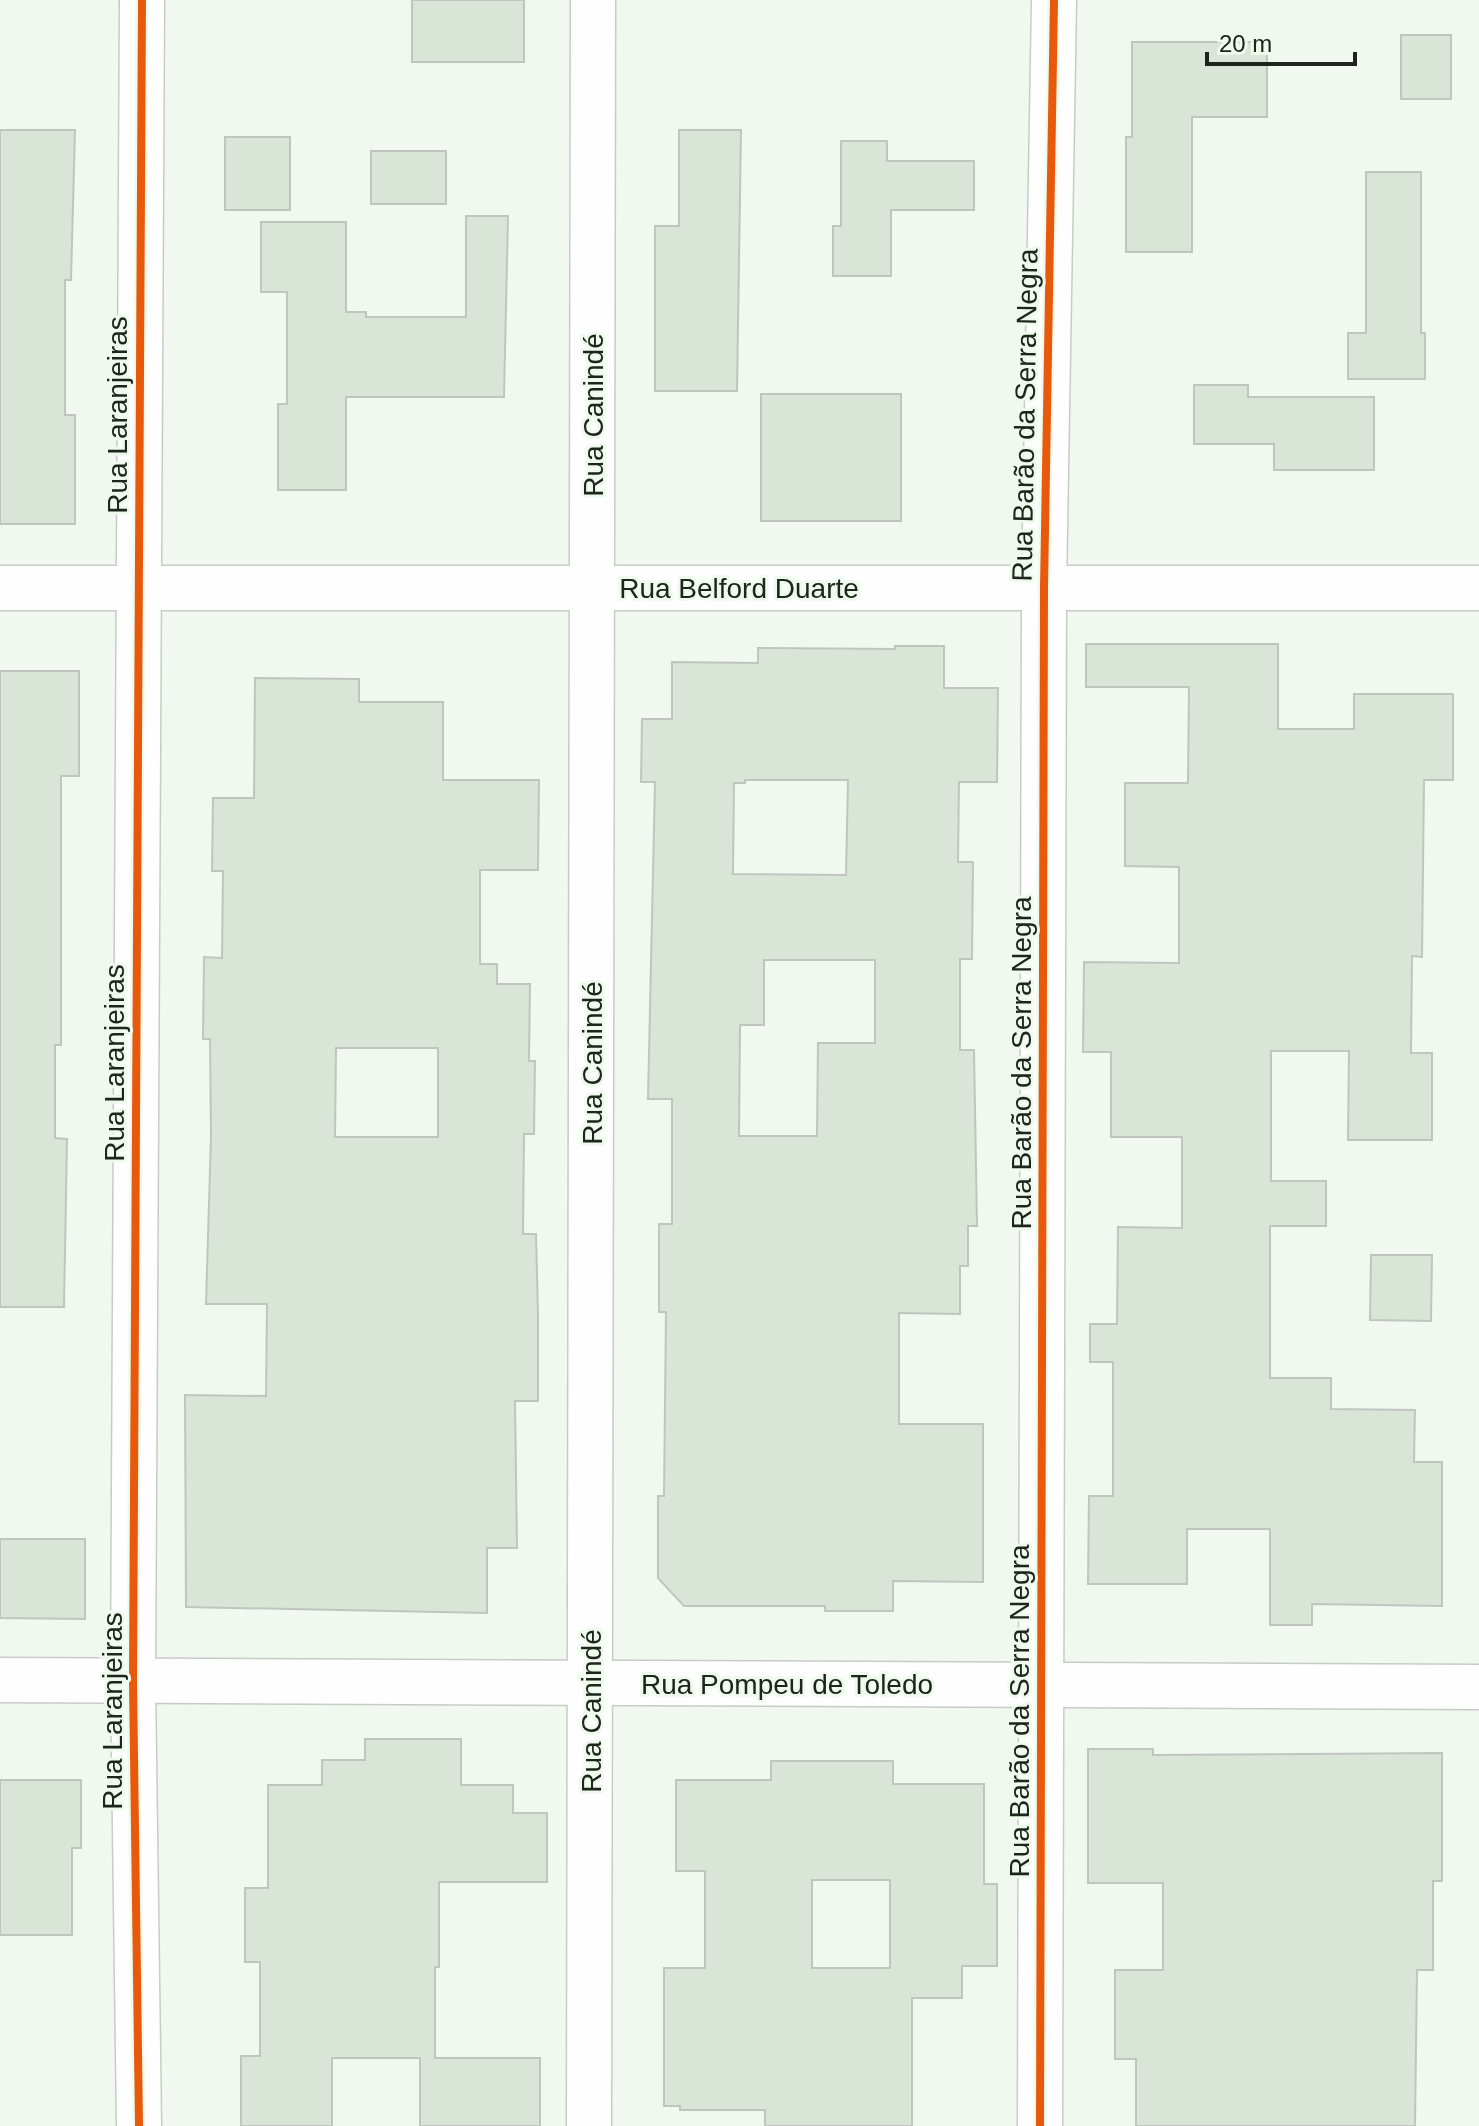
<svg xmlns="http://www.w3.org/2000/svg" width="1479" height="2126" font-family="Helvetica,sans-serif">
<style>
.building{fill:#d9e5d6;stroke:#c0c5c0;stroke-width:2;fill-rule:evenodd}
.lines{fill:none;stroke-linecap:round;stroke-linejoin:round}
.minor-casing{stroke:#c7ccc6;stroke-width:47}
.minor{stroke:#fdfefd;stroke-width:44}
.cycleway-casing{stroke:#eefbec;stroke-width:13}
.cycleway{stroke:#e8590c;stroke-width:8}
.labels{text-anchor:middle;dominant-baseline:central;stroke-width:6;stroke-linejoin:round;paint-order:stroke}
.street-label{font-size:28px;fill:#20241f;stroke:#eefbec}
</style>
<rect width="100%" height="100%" fill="#f1f8f0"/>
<g class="building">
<rect x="412" y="0" width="112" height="62"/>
<rect x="1401" y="35" width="50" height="64"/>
<polygon points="1132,42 1267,42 1267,117 1192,117 1192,252 1126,252 1126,137 1132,137"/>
<polygon points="0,130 75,130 71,280 65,280 65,415 75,415 75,524 0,524"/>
<polygon points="679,130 741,130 737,391 655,391 655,226 679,226"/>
<rect x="225" y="137" width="65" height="73"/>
<polygon points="841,141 887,141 887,161 974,161 974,210 891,210 891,276 833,276 833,226 841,226"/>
<rect x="371" y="151" width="75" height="53"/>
<polygon points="1366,172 1421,172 1421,333 1425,333 1425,379 1348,379 1348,333 1366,333"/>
<polygon points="466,216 508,216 504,397 346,397 346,490 278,490 278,404 287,404 287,292 261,292 261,222 346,222 346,312 366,312 366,317 466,317"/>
<polygon points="1194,385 1248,385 1248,397 1374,397 1374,470 1274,470 1274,444 1194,444"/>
<rect x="761" y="394" width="140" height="127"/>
<polygon points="1086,644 1278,644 1278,729 1354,729 1354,694 1453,694 1453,780 1424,780 1422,957 1412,956 1411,1053 1432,1053 1432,1140 1348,1140 1349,1051 1271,1051 1271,1181 1326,1181 1326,1226 1270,1226 1270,1378 1331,1378 1331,1409 1415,1410 1414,1462 1442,1462 1442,1606 1312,1604 1312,1625 1270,1625 1270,1529 1187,1529 1187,1584 1088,1584 1089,1496 1113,1496 1113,1362 1090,1362 1090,1324 1117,1324 1118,1227 1182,1228 1182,1137 1111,1137 1111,1052 1083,1052 1084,962 1179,963 1179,867 1125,866 1125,783 1188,783 1189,687 1086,687"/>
<path d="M895,646H944V688H998L997,782H959L958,862H973L972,959H960V1050H974L977,1226H968V1266H960V1314L899,1313V1424H983V1582L893,1581V1611H825V1606H684L658,1578V1496H664L666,1312H659V1224H672V1099H648L655,782H641L642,719H672V662L758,663V648L895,649ZM745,780H848L846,875L733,874L734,783H745ZM764,960H875V1043H818L817,1136H739L740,1025H764Z"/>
<polygon points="0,671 79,671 79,776 61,776 61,1045 55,1045 55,1138 67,1139 64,1307 0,1307"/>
<path d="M255,678L359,679V702H443V780H539L538,870H480V964H497V984H530L529,1061H535L534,1134H524L523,1234H536L538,1314V1401H515L517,1548H487V1613L186,1607L185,1395L266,1396L267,1304H206L211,1136L210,1039H203L204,957L222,958L223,871H212L213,798H254ZM336,1048H438V1137H335Z"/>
<polygon points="1371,1255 1432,1255 1431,1321 1370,1320"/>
<polygon points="0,1539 85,1539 85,1619 0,1618"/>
<polygon points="365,1739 461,1739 461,1785 513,1785 513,1813 547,1813 547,1882 439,1882 439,1967 435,1967 435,2058 540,2058 540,2126 420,2126 420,2058 332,2058 332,2126 241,2126 241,2056 260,2056 260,1962 245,1962 245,1888 268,1888 268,1785 322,1785 322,1760 365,1760"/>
<polygon points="1088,1749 1153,1749 1153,1755 1442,1753 1442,1881 1433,1881 1433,1970 1417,1970 1415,2126 1136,2126 1136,2059 1115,2059 1115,1970 1163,1970 1163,1883 1088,1883"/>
<path d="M771,1761H893V1784H984V1884H997V1966H962V1998H912V2126H765V2110H680V2106H664V1968H705V1871H676V1780H771ZM812,1880H890V1968H812Z"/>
<polygon points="0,1780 81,1780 81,1848 72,1848 72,1935 0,1935"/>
</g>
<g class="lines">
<g class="minor-casing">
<g id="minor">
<polyline points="0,588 1479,588"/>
<polyline points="0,1680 1479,1687"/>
<polyline points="139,2126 133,1681 142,0"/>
<polyline points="589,2126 593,0"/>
<polyline points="1040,2126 1044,588 1054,0"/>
</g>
</g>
<use href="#minor" class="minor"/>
<g class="cycleway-casing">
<g id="cycleway">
<polyline points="139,2126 133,1681 142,0"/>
<polyline points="1040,2126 1044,588 1054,0"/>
</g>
</g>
<use href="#cycleway" class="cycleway"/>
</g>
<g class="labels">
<g class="street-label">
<text transform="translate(117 415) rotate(-90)">Rua Laranjeiras</text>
<text transform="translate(593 415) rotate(-90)">Rua Canindé</text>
<text transform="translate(1025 415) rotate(-89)">Rua Barão da Serra Negra</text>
<text x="739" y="588">Rua Belford Duarte</text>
<text transform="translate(114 1063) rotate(-90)">Rua Laranjeiras</text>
<text transform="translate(592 1063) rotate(-90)">Rua Canindé</text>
<text transform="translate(1021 1063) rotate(-90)">Rua Barão da Serra Negra</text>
<text x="787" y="1684">Rua Pompeu de Toledo</text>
<text transform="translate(112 1711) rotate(-90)">Rua Laranjeiras</text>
<text transform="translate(591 1711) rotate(-90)">Rua Canindé</text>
<text transform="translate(1019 1711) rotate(-90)">Rua Barão da Serra Negra</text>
</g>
</g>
<path d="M1207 52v12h148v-12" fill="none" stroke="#20241f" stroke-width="4"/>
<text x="1219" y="52" font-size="24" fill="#20241f" stroke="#eefbec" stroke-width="6" paint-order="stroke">20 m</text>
</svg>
